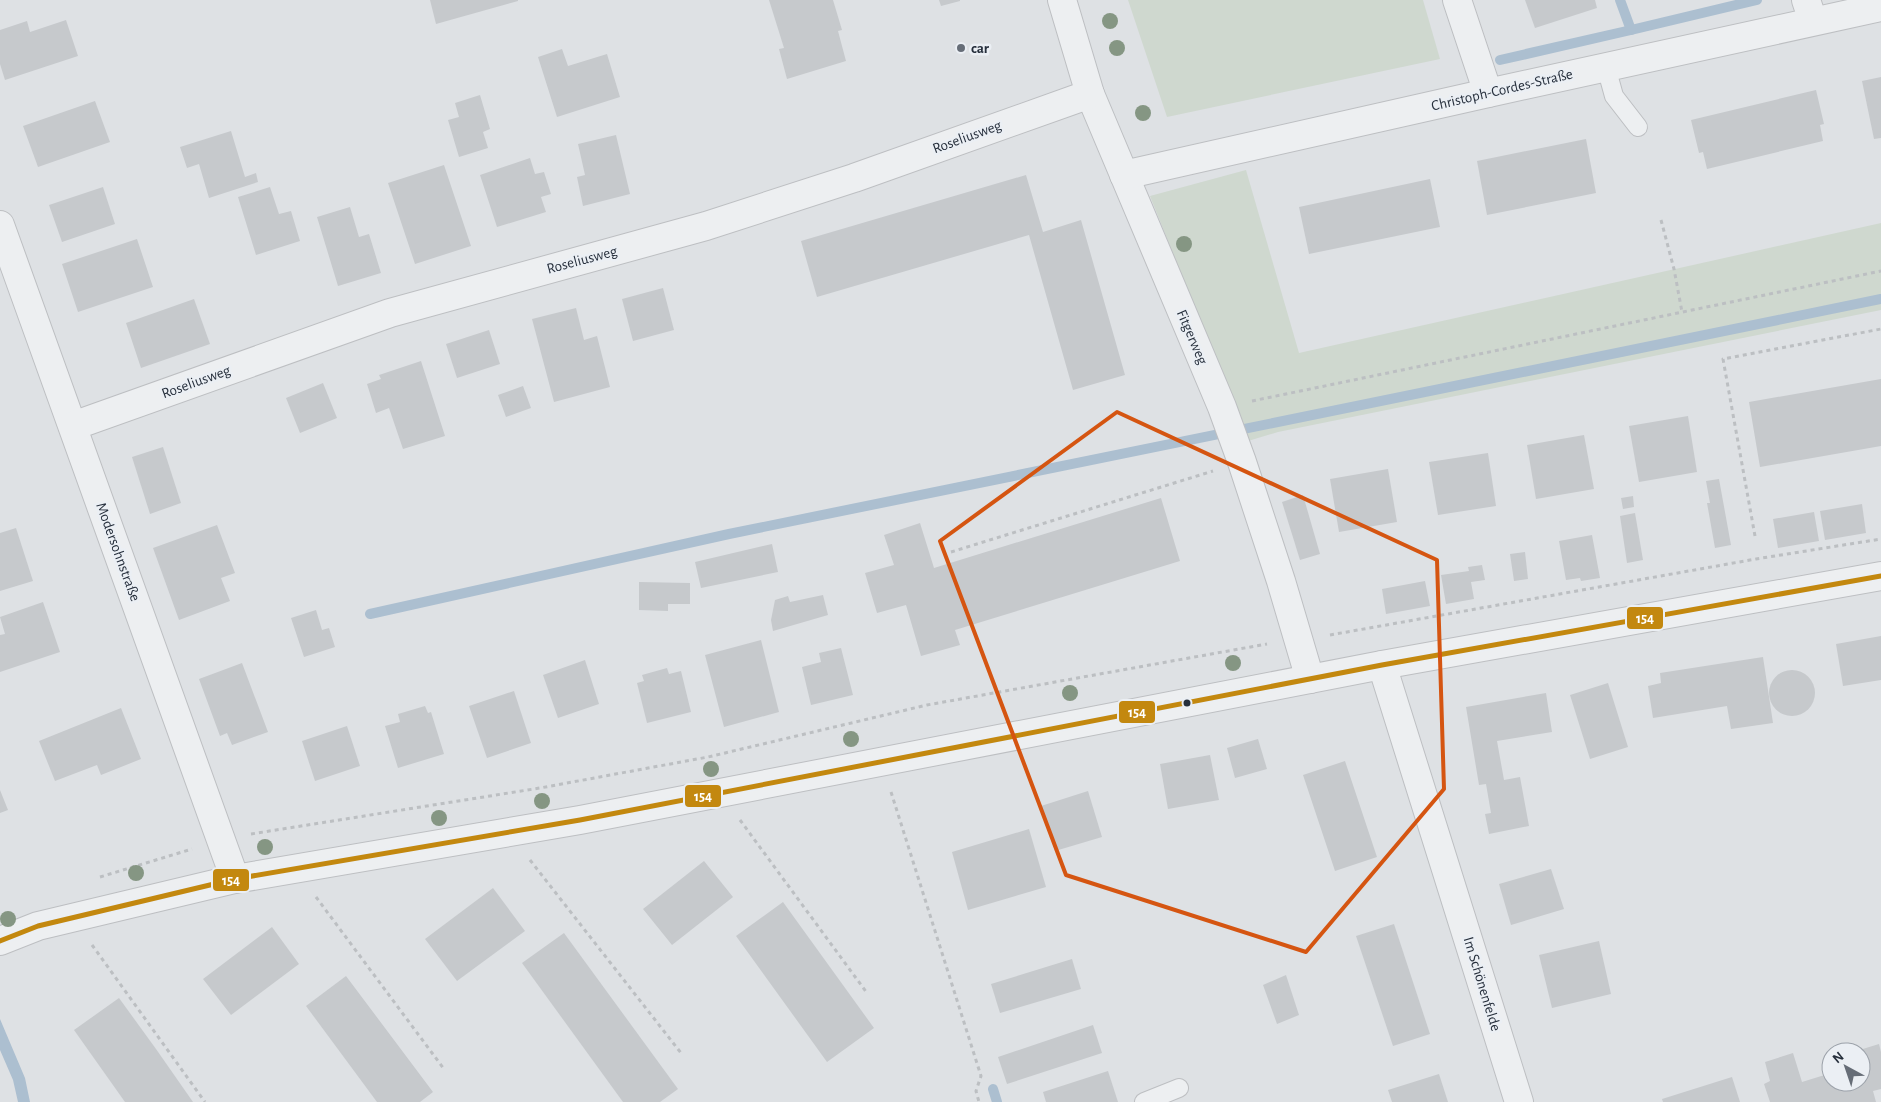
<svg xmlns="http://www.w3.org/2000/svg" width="1881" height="1102" font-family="'Alegreya Sans',sans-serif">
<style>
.green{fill:#cfd8cf}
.water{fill:#acbfd0}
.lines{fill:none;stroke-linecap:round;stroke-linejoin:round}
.stream{stroke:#acbfd0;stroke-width:10}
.building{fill:#c6c9cc}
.service-casing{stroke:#bdbfc2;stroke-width:20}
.minor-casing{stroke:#bdbfc2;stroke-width:30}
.path{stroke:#bcbfc2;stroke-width:3;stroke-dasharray:4 4;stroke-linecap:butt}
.service{stroke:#edeff1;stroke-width:18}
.minor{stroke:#edeff1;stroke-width:28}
.bus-1-casing{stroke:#ebeff4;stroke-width:9}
.bus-1{stroke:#c3880f;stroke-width:5}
.tree{fill:#859683}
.marked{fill:none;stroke:#d55511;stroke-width:4;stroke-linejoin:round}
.poi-dot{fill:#666d77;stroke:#ebeff4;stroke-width:2}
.bus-dot{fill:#262f3c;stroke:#ebeff4;stroke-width:2}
.labels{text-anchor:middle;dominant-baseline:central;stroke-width:5;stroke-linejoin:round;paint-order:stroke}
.poi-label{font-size:15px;font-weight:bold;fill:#262f3c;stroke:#ebeff4;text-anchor:start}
.street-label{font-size:15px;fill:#262f3c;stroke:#ebeff4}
.line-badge{stroke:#ebeff4;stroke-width:2}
.badge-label{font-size:14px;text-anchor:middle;font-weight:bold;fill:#fff}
</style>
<rect width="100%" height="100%" fill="#dee1e4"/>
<g class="green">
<polygon points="1128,0 1423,0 1440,59 1167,117"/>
<polygon points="1246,170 1299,353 1881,223 1881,310 1278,432 1248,441 1150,196"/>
</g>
<polygon class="water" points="0,1019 25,1078 30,1102 18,1102 13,1080 0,1050"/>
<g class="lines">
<g class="stream">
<polyline points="1631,30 1757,0"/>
<polyline points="1500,60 1631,30 1620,0"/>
<polyline points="370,614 729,534 1881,299"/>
<polyline points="993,1089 997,1102"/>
</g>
</g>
<g class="building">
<polygon points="430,0 518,0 518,1 436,24"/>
<polygon points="769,0 833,0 842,30 838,31 846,61 787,79 779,49 784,48"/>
<polygon points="939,0 960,0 960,1 941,6"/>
<polygon points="1525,0 1595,0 1597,8 1535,28"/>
<polygon points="66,20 78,56 5,80 0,64 0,30 27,21 30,32"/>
<polygon points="562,49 568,66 607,54 620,97 557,117 538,57"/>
<polygon points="1881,77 1881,138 1874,139 1862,81"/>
<polygon points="1816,90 1824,124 1820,125 1823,141 1707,169 1703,152 1699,153 1691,120"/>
<polygon points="480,95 490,129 483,132 488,148 459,157 448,120 459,117 455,103"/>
<polygon points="95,101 110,142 38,167 23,126"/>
<polygon points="231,131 245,177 256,173 258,182 209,198 199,164 187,168 180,147"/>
<polygon points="616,135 630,194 583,206 577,177 585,175 578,144"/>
<polygon points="1586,139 1596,193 1487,215 1477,161"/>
<polygon points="530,158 535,174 544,172 551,194 541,197 546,212 497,227 480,175"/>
<polygon points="444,165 471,246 415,264 388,183"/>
<polygon points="1026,175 1043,232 1081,220 1125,375 1073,390 1029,235 817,297 801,241"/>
<polygon points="1430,179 1440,227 1309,254 1299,207"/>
<polygon points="103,187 115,224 62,242 49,205"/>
<polygon points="270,187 279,214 291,211 300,241 256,255 238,197"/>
<polygon points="350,207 359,237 369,234 381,273 338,286 317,217"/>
<polygon points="137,239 153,287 78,312 62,264"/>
<polygon points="663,288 674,330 633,341 622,299"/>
<polygon points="194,299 210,344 141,368 126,323"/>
<polygon points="576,308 584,340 597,336 610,387 554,402 532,319"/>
<polygon points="489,330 500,364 457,378 446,344"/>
<polygon points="421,361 445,436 403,449 389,408 376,413 367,384 381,379 379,375"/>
<polygon points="1881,379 1881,446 1760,467 1749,402"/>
<polygon points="323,383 337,418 300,433 286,398"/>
<polygon points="523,386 531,408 506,417 498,395"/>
<polygon points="1688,416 1697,472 1639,482 1629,426"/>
<polygon points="1584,435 1594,489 1536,499 1527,445"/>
<polygon points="163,447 181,503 150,514 132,457"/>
<polygon points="1488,453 1496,506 1438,515 1429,462"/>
<polygon points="1388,469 1397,522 1339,532 1330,479"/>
<polygon points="1719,479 1731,545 1715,548 1707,503 1710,503 1706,481"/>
<polygon points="1303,495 1320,554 1300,560 1282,502"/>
<polygon points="1633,496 1634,507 1623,509 1621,498"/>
<polygon points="1161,498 1180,561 955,630 960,645 921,656 906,605 877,613 865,573 894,565 884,535 920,523 934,568"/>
<polygon points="1862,504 1866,533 1825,540 1820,511"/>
<polygon points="1814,512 1819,541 1778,548 1773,519"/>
<polygon points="1635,513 1643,560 1627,563 1620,516"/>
<polygon points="217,525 235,573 221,578 230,601 179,620 153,548"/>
<polygon points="16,528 33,581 0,591 0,533"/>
<polygon points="1592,535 1600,578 1581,581 1580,578 1566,580 1559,541"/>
<polygon points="772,544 778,572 701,588 695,562"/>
<polygon points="1525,552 1528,579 1514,581 1510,554"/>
<polygon points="1482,565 1485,580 1471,582 1474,599 1446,604 1441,575 1469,571 1468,567"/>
<polygon points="1425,581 1430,606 1386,614 1382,589"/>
<polygon points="639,582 690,583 690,604 668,604 668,611 639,610"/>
<polygon points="823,595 828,615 773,631 771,620 775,600 788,596 790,602"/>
<polygon points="43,602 60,652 0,672 0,635 5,634 0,617"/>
<polygon points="316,610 322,630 329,628 335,647 304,657 291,618"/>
<polygon points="1881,636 1881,680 1843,686 1836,644"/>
<polygon points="761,640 779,712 724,727 705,655"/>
<polygon points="841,648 853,695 811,705 802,667 821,662 819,653"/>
<polygon points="1763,657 1773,723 1731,729 1727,706 1653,718 1648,686 1661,683 1660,673"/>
<polygon points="585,660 599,704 558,718 543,675"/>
<polygon points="242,663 268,732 232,745 227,733 220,736 199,679"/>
<polygon points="667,668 669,674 681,671 691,712 647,723 637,683 644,681 642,675"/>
<circle cx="1792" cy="693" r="23"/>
<polygon points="1608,683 1628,747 1590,759 1570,695"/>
<polygon points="514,691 531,743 487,758 469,706"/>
<polygon points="1546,693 1552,732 1497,741 1504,780 1520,777 1529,826 1489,834 1485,814 1491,813 1486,784 1479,785 1466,707"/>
<polygon points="425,706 428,713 431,712 444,754 398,768 385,726 400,722 398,714"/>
<polygon points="121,708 141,759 101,775 97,765 55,781 39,741"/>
<polygon points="347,726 360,766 315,781 302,741"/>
<polygon points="1258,739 1267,769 1235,778 1227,748"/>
<polygon points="1210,755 1219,800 1168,809 1160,764"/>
<polygon points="1345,761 1377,857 1335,871 1303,775"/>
<polygon points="0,790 8,810 0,813"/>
<polygon points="1088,791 1102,837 1055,851 1041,806"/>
<polygon points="1029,829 1046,887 968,910 952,852"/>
<polygon points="704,861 733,897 672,945 643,909"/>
<polygon points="1551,869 1564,909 1511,925 1499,884"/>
<polygon points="493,888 525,931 457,981 425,939"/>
<polygon points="783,902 874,1028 827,1062 736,936"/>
<polygon points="1394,924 1430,1034 1393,1046 1356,936"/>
<polygon points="272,927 299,964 231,1015 203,979"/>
<polygon points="564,933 678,1089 660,1102 623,1102 522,963"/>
<polygon points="1599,941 1611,994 1552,1008 1539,955"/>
<polygon points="1072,959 1081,989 1000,1013 991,984"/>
<polygon points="1286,975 1299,1015 1277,1024 1263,985"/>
<polygon points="346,976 433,1092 420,1102 377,1102 306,1006"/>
<polygon points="119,998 156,1049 193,1102 125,1102 74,1030"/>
<polygon points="1093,1025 1102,1053 1007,1084 998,1057"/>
<polygon points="1879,1044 1881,1052 1881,1089 1873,1091 1876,1102 1770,1102 1764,1084 1770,1081 1765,1062 1793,1053 1802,1082 1831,1073 1831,1082 1861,1082 1861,1052 1853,1052"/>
<polygon points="1108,1071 1118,1102 1046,1102 1043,1092"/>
<polygon points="1439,1074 1448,1102 1392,1102 1388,1090"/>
<polygon points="1732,1077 1740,1102 1663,1102 1662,1099"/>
</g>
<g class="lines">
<g class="service-casing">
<g id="service">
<polyline points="1606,67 1614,96 1638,127"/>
<polyline points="1144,1102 1179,1088"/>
</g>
</g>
<g class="minor-casing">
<g id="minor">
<polyline points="1062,0 1090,94 1222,407 1242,462 1281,581 1310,679"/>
<polyline points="1457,0 1488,93"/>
<polyline points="1806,0 1813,21"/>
<polyline points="1124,175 1488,93 1881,7"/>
<polyline points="0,225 235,879"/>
<polyline points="73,426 390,313 706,226 854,178 1090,94"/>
<polyline points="1382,665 1519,1102"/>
<polyline points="0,941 38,926 235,879 580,820 1382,665 1881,576"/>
</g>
</g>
<g class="path">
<polyline points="1661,220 1674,269 1682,312"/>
<polyline points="1252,401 1881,271"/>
<polyline points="1755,536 1723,359 1881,329"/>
<polyline points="951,552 1213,471"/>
<polyline points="1330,635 1756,559 1881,539"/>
<polyline points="891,792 981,1076 976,1091 979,1102"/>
<polyline points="740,820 867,993"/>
<polyline points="251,834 540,788 708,757 927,705 1267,644"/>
<polyline points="530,860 681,1053"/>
<polyline points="100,877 192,849"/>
<polyline points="316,897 444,1069"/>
<polyline points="92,945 205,1102"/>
</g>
<use href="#service" class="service"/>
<use href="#minor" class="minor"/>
<g class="bus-1-casing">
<polyline id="bus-1" points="0,941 38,926 235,879 580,820 1382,665 1881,576"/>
</g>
<use href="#bus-1" class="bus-1"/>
</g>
<g class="tree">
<circle cx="1110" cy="21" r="8"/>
<circle cx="1117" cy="48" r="8"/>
<circle cx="1143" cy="113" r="8"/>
<circle cx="1184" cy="244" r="8"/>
<circle cx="1233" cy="663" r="8"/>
<circle cx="1070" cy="693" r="8"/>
<circle cx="851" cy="739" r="8"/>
<circle cx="711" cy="769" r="8"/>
<circle cx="542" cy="801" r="8"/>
<circle cx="439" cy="818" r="8"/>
<circle cx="265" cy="847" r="8"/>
<circle cx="136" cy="873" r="8"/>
<circle cx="8" cy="919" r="8"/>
</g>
<path class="marked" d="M1117,412L1437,560L1444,789L1306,952L1066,875L940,541Z"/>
<circle class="poi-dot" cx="961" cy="48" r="5"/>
<circle class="bus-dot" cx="1187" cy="703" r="4.5"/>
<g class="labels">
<g class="poi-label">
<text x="971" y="48">car</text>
</g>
<g class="street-label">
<text transform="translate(1502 90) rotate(-13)">Christoph-Cordes-Straße</text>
<text transform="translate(967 137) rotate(-20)">Roseliusweg</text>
<text transform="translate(582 260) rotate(-15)">Roseliusweg</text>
<text transform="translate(1192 337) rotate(67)">Fitgerweg</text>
<text transform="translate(196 382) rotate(-20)">Roseliusweg</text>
<text transform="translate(118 552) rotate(70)">Modersohnstraße</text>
<text transform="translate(1482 984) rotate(73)">Im Schönenfelde</text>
</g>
</g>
<g class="line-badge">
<rect x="1626" y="606" width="38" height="24" rx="5" fill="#c3880f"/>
<rect x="1118" y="700" width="38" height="24" rx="5" fill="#c3880f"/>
<rect x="684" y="784" width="38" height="24" rx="5" fill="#c3880f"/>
<rect x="212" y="868" width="38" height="24" rx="5" fill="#c3880f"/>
</g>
<g class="badge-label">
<text x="1645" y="623">154</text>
<text x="1137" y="717">154</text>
<text x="703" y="801">154</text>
<text x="231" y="885">154</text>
</g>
<g transform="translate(1846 1067) rotate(320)"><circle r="24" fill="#ebeff4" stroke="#9ca2aa"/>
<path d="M0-4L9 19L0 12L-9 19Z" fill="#666d77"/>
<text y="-8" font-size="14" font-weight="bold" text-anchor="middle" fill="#262f3c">N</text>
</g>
</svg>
